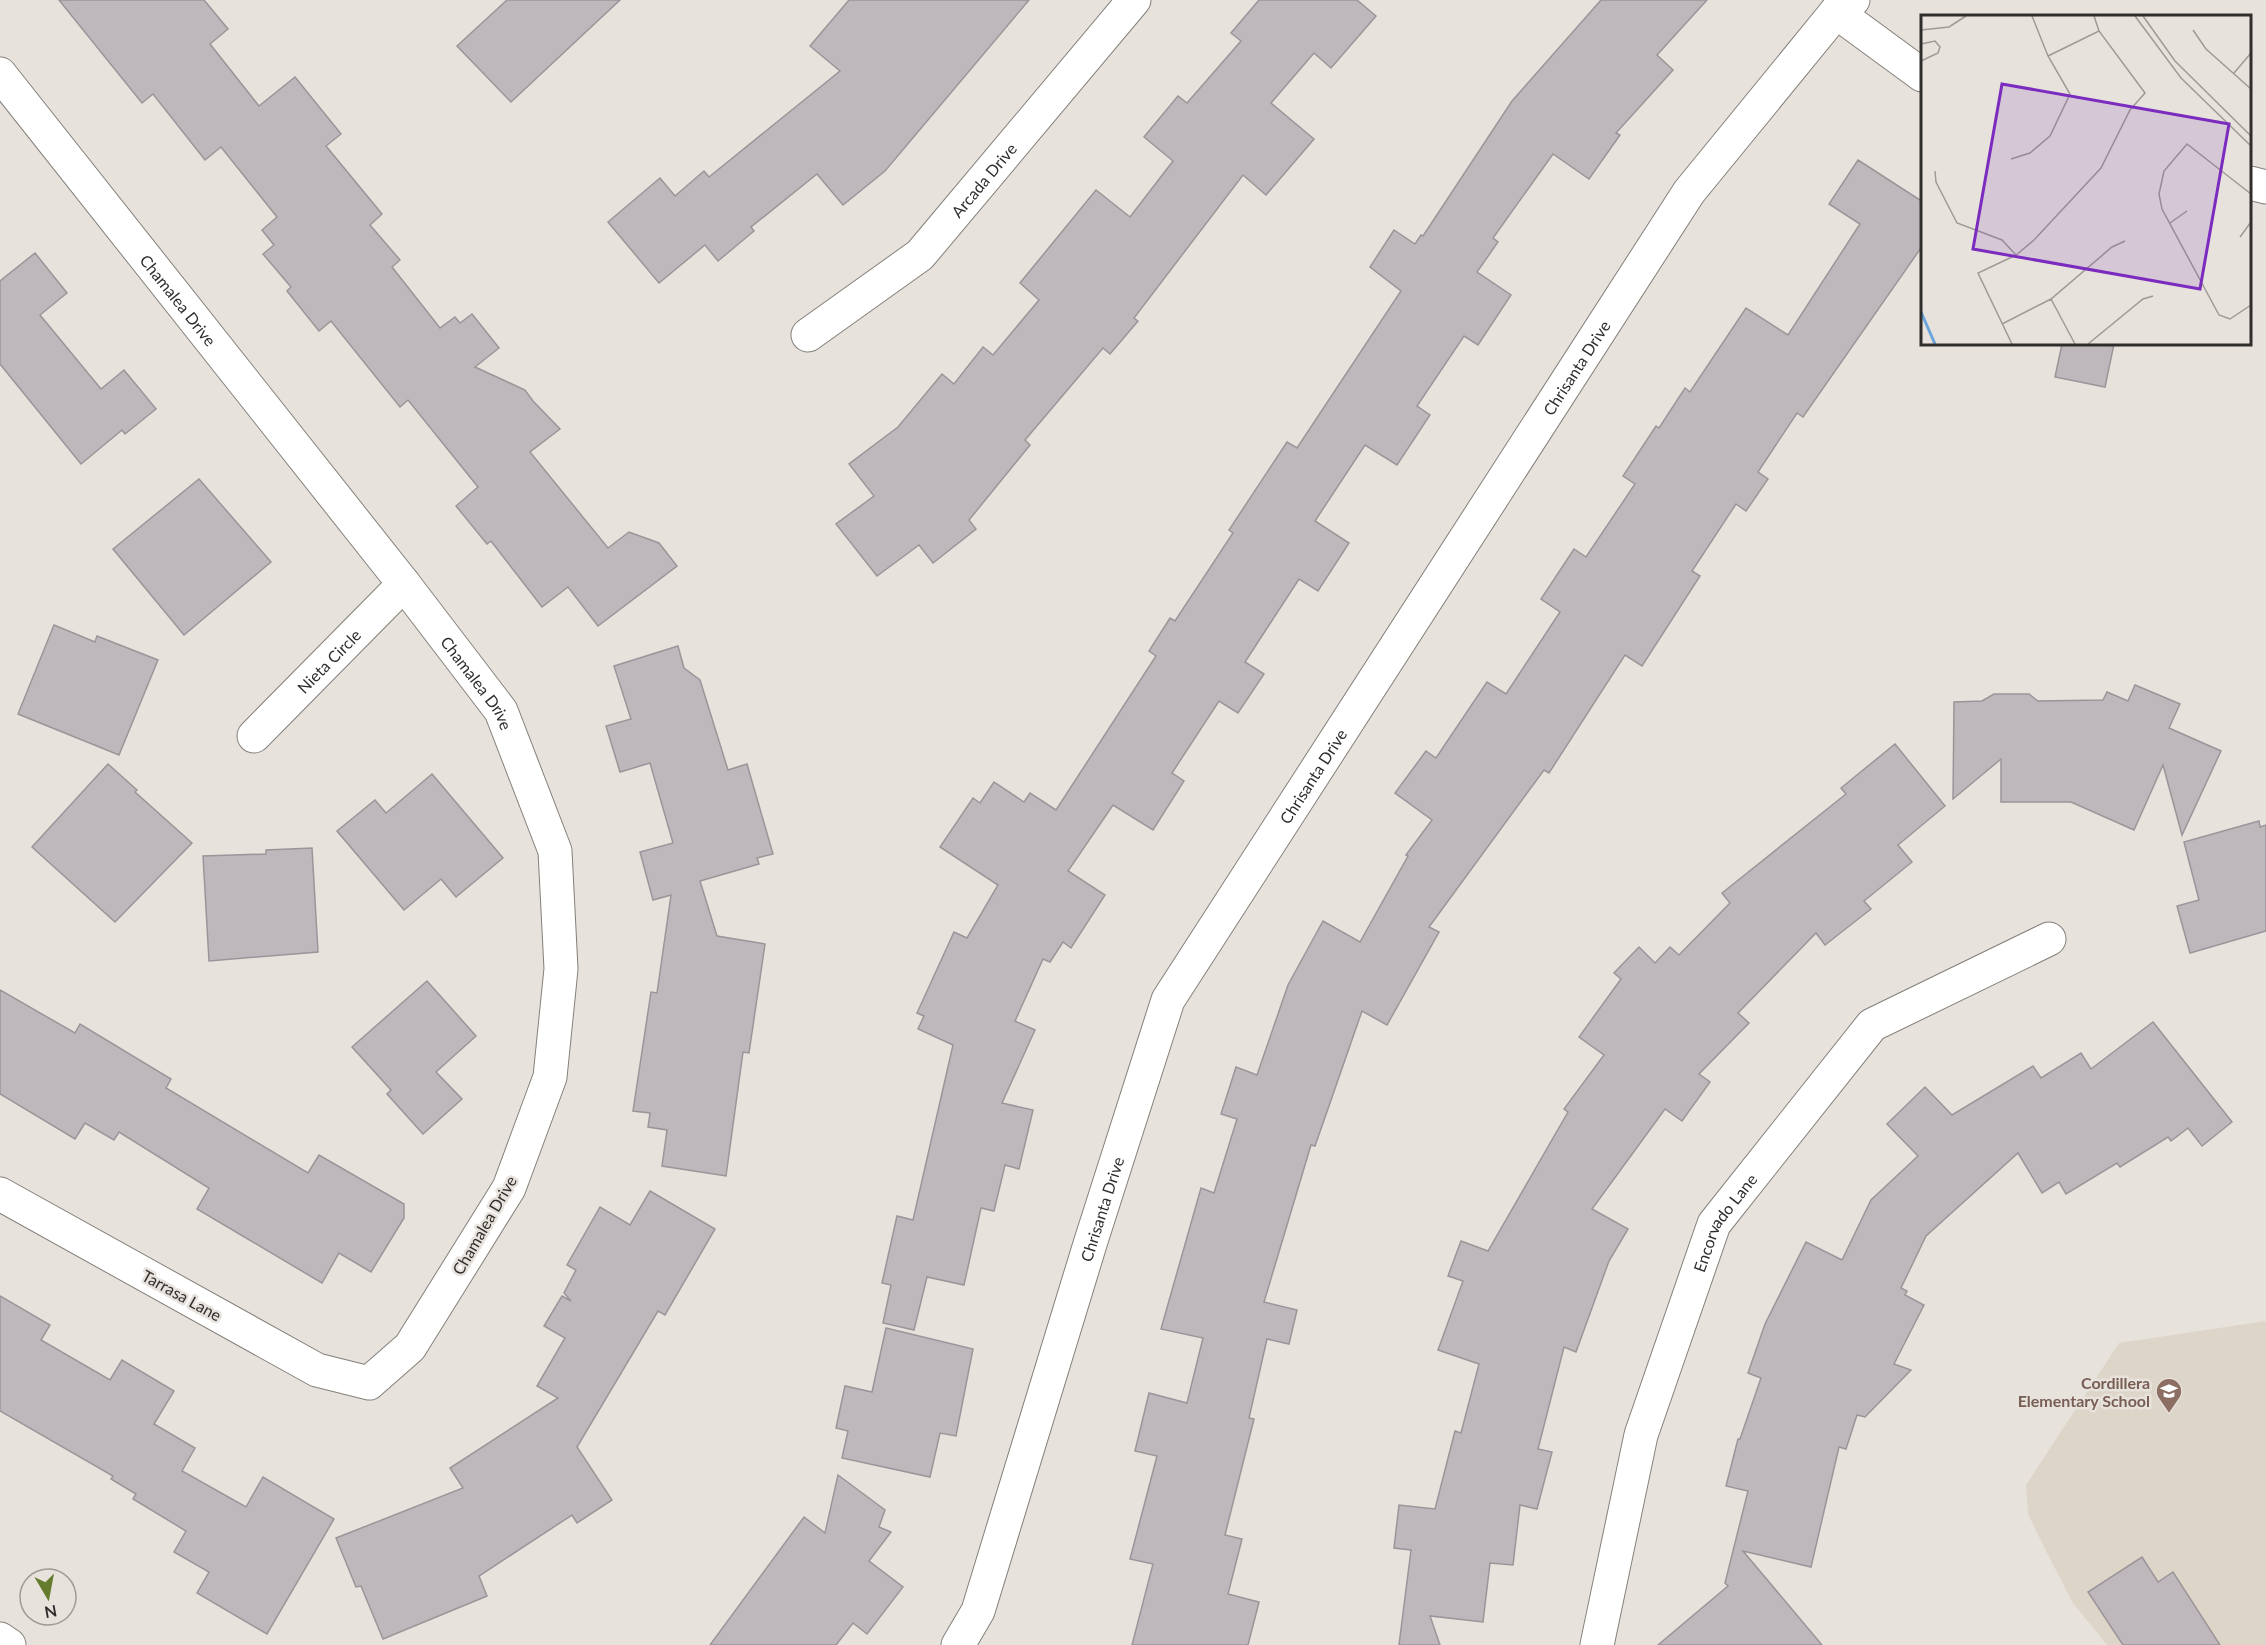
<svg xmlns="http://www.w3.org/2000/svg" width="2266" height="1645" font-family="Lato,sans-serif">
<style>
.built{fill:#ded5c9}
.building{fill:#beb8bc;stroke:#9b9599;stroke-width:1.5}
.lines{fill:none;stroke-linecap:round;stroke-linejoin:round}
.minor-casing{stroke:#84807a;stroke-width:35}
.major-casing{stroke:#84807a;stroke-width:35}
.minor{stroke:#fff;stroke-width:33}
.major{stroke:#fff;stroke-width:33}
.labels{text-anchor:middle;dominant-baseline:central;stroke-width:5;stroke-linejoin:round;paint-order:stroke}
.street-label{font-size:16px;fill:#302e2c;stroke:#e7e2dc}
.education-label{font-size:16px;font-weight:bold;fill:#785e54;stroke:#e7e2dc;text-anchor:end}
.inset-river{fill:none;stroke:#6ba5dd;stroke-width:3}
.inset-road{fill:none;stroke:#9e9a96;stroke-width:1.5}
.view{fill:#7b2cbf;fill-opacity:0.15;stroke:#7b2cbf;stroke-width:3}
.inset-edge{fill:none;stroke:#302e2c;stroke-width:3}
</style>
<rect width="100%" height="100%" fill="#e7e2dc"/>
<polygon class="built" points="2266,1321 2266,1645 2107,1645 2073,1603 2046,1551 2028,1514 2026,1485 2119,1343"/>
<g class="building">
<polygon points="59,0 204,0 228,29 210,44 259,106 295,77 341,134 326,146 382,214 370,225 400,260 392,267 440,328 455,317 460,323 472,314 499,348 475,367 525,390 533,401 560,429 530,452 608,548 629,532 659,543 677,566 598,626 568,587 542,607 491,541 487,544 456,506 478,487 408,400 400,407 331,321 319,331 287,291 291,287 263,254 274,245 262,230 277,217 221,147 205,160 153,94 142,103"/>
<polygon points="507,0 620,0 511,102 457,46"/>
<polygon points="849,0 1029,0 885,171 843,205 817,174 751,227 754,231 718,261 705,245 659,283 608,222 660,178 675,196 704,171 709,177 840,71 810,46"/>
<polygon points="1259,0 1357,0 1376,16 1331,68 1314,53 1271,103 1314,139 1266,195 1243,175 1134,318 1138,321 1110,354 1103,348 1025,440 1030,445 969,520 976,529 933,563 919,545 877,576 836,524 874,496 849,464 898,427 942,374 954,384 983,347 993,355 1039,300 1020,283 1096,190 1130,217 1173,161 1144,137 1178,96 1187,103 1241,41 1231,33"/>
<polygon points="1601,0 1707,0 1657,55 1673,70 1616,133 1620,135 1589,179 1553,154 1493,238 1498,242 1477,272 1511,295 1478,345 1464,336 1417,406 1430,415 1397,465 1365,445 1315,521 1349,543 1318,591 1299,579 1245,662 1264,674 1238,713 1219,701 1172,773 1184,781 1153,830 1113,805 1068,871 1105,895 1071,948 1063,942 1050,962 1043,959 1015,1021 1035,1030 1002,1103 1033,1110 1019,1169 1005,1165 994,1211 981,1208 964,1285 927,1277 914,1330 883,1323 891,1285 882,1283 897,1216 913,1220 953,1045 918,1029 924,1016 917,1013 954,932 967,938 998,885 940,847 973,798 980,803 994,782 1024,802 1030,793 1056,810 1156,656 1149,651 1170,618 1175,621 1233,533 1229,530 1287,442 1297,448 1401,291 1370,267 1394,230 1415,244 1421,235 1423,236 1512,101"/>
<polygon points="1858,160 1923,202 1923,245 1803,417 1797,413 1758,472 1768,479 1746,511 1736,504 1692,571 1700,576 1642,666 1625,655 1549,773 1544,770 1429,927 1439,932 1387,1025 1362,1011 1315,1146 1311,1145 1264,1302 1297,1310 1289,1344 1267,1339 1249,1418 1254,1419 1225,1535 1242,1539 1228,1594 1259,1602 1248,1645 1132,1645 1153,1564 1130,1559 1157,1456 1135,1451 1149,1393 1187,1403 1203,1338 1161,1329 1201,1188 1214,1193 1237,1119 1221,1114 1236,1067 1257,1075 1288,985 1323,921 1360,942 1408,856 1406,855 1432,820 1395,793 1426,751 1436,758 1487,682 1506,694 1560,612 1541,599 1574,549 1586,557 1635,484 1623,476 1656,426 1659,428 1685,388 1690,392 1746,308 1788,335 1860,224 1829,204"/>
<polygon points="35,253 67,293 40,315 101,389 124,370 156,409 125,434 122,430 81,464 0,364 0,281"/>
<polygon points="2062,344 2114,344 2105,387 2055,377"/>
<polygon points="199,479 271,562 184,635 113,549"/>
<polygon points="54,625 95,642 97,636 158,660 119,755 18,714"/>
<polygon points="678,646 684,668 700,680 728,770 747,764 773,854 757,858 759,864 700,881 717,936 765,944 749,1053 743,1052 726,1176 662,1166 667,1130 648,1127 650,1113 633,1111 651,992 657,993 671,895 653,900 640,852 673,843 650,763 620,772 606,726 631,719 614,666"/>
<polygon points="2135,685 2180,704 2169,728 2221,751 2182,835 2163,765 2134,830 2071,802 2001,802 2001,759 1953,799 1954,702 1982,701 1994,694 2029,694 2038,701 2103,700 2107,692 2128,701"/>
<polygon points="1895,744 1945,806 1898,845 1912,862 1864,901 1871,909 1825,945 1816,933 1738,1013 1749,1023 1699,1074 1710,1082 1682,1121 1665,1109 1592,1209 1628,1229 1609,1261 1576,1352 1564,1347 1538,1449 1552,1452 1537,1509 1520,1505 1513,1565 1490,1563 1483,1622 1430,1616 1440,1645 1399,1645 1411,1550 1394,1548 1399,1505 1435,1509 1455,1431 1461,1433 1479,1364 1438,1350 1463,1281 1448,1276 1461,1241 1488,1251 1568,1112 1564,1109 1604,1055 1579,1037 1621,979 1614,973 1639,947 1655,963 1670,947 1679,955 1730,903 1722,893 1846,794 1841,788"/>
<polygon points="108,764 137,790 135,792 192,843 115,922 32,847"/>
<polygon points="432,774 503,858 456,897 441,879 404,910 337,831 375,800 386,813"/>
<polygon points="2259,821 2260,827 2266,825 2266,931 2190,953 2177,906 2199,900 2184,842"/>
<polygon points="312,848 318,952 209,961 203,856 266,854 266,850"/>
<polygon points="427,981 476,1036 436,1072 462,1099 423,1134 387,1094 391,1090 352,1047"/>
<polygon points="0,990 75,1033 80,1024 171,1079 166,1088 308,1173 319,1155 404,1204 404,1218 371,1272 339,1253 322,1283 197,1209 209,1188 119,1132 114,1140 85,1123 75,1139 0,1094"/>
<polygon points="2153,1022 2232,1122 2202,1146 2188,1128 2171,1141 2168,1137 2120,1167 2117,1163 2066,1194 2059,1182 2042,1193 2018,1153 1926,1236 1901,1288 1907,1291 1905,1295 1924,1305 1894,1364 1911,1370 1865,1417 1857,1415 1846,1449 1839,1447 1811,1567 1743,1551 1822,1645 1658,1645 1728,1586 1725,1583 1748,1491 1726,1486 1738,1439 1740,1439 1761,1378 1748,1373 1765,1324 1806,1242 1842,1260 1871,1200 1918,1156 1887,1124 1925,1087 1952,1115 2033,1066 2041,1078 2081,1053 2091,1069"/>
<polygon points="650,1191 715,1229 665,1315 658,1311 577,1447 612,1500 577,1523 572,1515 479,1576 487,1596 383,1639 361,1586 356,1587 336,1538 463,1488 450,1468 558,1398 537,1386 565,1338 544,1326 562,1296 571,1301 564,1293 576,1270 567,1265 600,1207 630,1225"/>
<polygon points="0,1296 50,1325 41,1340 110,1380 122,1360 174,1391 154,1424 195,1448 182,1471 246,1507 263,1477 334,1519 267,1634 197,1593 209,1572 174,1552 186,1531 133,1499 136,1494 111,1479 113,1476 0,1411"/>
<polygon points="886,1328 973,1349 956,1436 940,1433 930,1477 842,1458 848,1431 836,1428 845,1386 872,1392"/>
<polygon points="838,1475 885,1510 879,1527 891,1532 869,1561 903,1587 867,1634 853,1623 836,1645 710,1645 804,1517 825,1533"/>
<polygon points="2142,1557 2158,1582 2173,1572 2220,1645 2123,1645 2088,1592"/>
</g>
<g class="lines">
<g class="minor-casing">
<g id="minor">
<polyline points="1836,12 1922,75"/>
<path id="s1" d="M0,74L404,584L501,711L555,851L561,969L550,1077L509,1188L410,1347L369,1383L317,1370L0,1194"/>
<polyline points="2250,183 2266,187"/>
<path id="s2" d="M808,335L920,255L1134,0"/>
<path id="s3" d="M254,736L404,584"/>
<path id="s4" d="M958,1645L978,1611L1090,1244L1168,1000L1689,192L1836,12L1853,0"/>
<path id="s5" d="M1597,1645L1641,1435L1714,1224L1872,1025L2049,939"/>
</g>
</g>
<g class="major-casing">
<polyline id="major" points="0,1639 9,1645"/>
</g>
<use href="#minor" class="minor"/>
<use href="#major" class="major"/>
</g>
<defs>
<g id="school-pin" transform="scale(1.35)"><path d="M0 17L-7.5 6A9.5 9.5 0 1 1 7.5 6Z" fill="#8d6e63" stroke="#e7e2dc"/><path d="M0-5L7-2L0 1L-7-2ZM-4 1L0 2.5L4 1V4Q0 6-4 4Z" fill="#fff"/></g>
</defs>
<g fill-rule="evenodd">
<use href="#school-pin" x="2169" y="1391"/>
</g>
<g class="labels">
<g class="street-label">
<text stroke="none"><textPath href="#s2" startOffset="236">Arcada Drive</textPath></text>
<text stroke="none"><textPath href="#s1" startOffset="288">Chamalea Drive</textPath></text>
<text stroke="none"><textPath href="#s4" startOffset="1432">Chrisanta Drive</textPath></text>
<text stroke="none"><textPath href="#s3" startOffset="106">Nieta Circle</textPath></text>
<text stroke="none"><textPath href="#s1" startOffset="774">Chamalea Drive</textPath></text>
<text stroke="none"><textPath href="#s4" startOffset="946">Chrisanta Drive</textPath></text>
<text stroke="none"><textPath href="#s4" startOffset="460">Chrisanta Drive</textPath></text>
<text stroke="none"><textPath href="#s5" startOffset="444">Encorvado Lane</textPath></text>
<text transform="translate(484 1225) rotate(-60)">Chamalea Drive</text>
<text transform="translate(182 1295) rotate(29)">Tarrasa Lane</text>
</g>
<g class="education-label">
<text x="2150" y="1382">Cordillera<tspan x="2150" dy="18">Elementary School</tspan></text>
</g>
</g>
<g transform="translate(1921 15)">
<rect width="330" height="330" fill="#e7e2dc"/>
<path class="inset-river" d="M0,297L14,329"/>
<path class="inset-road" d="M214,1L260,63L330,131M222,1L254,46L330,121M0,15L28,12L45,1M272,15L285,34L330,74M0,29L14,26L19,32L17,38L0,46M127,41L178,16M313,58L330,38M90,144L109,138L129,121L149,79L127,41L111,1M14,156L15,167L36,208L81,225L95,240M330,179L266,129L243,156L238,179L241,194L298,300L309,304L330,290M249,208L266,196M319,222L330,207M130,284L154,329M81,309L130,284L191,232L204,226M91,329L57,258L95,240L113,225L180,153L209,95L224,78L178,16L173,1M167,329L222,284L232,281"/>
<path class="view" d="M81,69L308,109L279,274L52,234Z"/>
<rect width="330" height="330" class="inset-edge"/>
</g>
<g transform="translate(48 1597) rotate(170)"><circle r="28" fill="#e7e2dc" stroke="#9e9a96" stroke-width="1.5"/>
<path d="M0-4.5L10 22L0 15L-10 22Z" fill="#657c2e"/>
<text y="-9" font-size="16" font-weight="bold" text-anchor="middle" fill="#302e2c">N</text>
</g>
</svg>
